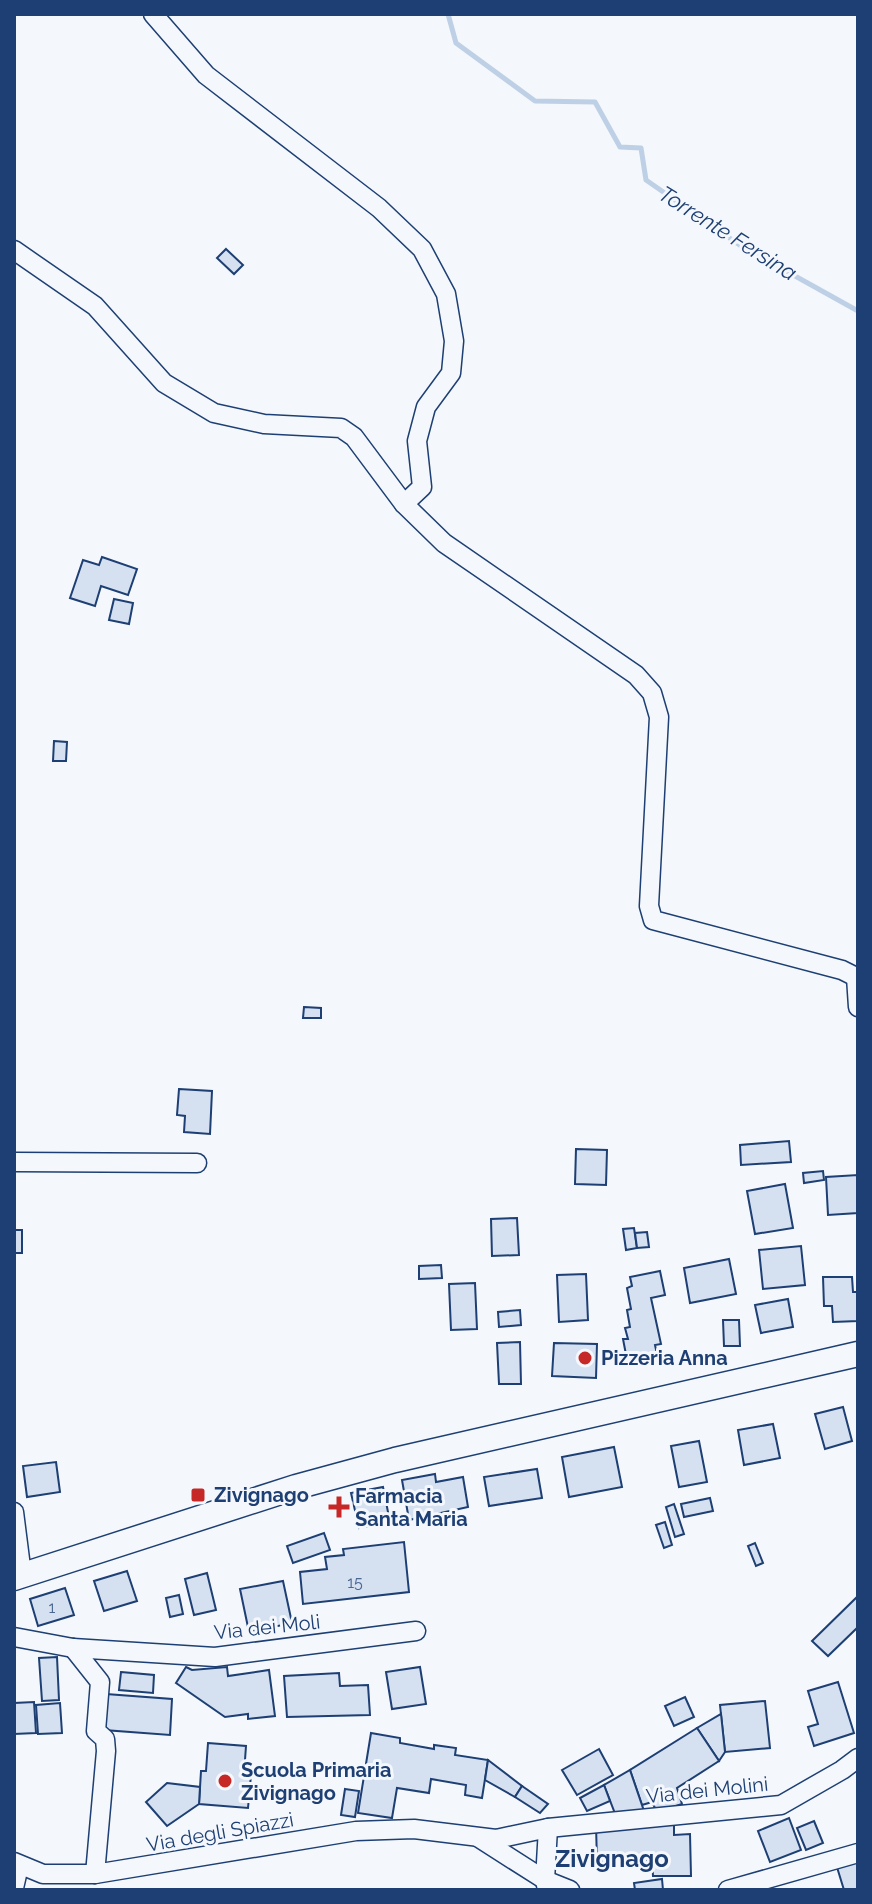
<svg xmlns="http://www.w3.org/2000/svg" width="872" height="1904" font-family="Raleway,sans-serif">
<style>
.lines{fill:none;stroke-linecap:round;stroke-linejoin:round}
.stream{stroke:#bed0e5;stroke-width:5}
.building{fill:#d5e0f0;stroke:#1d3f73;stroke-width:2}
.minor-casing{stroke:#1d3f73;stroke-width:21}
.major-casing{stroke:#1d3f73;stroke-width:27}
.minor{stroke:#f4f7fb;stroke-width:18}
.major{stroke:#f4f7fb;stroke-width:24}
.poi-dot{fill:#c62828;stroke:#f4f7fb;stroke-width:3}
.labels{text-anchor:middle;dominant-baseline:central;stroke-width:6;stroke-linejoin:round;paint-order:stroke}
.number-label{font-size:16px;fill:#4b6792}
.poi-label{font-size:20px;font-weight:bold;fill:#1d3f73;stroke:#f4f7fb;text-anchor:start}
.street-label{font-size:20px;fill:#1d3f73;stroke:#f4f7fb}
.water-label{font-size:22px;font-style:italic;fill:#1d3f73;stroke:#f4f7fb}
.quarter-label{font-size:24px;font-weight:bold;fill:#1d3f73;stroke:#f4f7fb}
</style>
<rect width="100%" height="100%" fill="#f4f7fb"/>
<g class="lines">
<polyline class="stream" points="448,14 456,43 535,101 595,102 620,147 641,148 646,180 741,246 858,311"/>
</g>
<g class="building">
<polygon points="226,249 243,265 234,274 217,258"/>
<polygon points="102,557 137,569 128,595 101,586 95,606 70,598 83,560 99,565"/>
<polygon points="114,599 133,603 129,624 109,620"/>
<polygon points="54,741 67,742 66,761 53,761"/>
<polygon points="304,1007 321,1008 321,1018 303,1018"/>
<polygon points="179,1089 212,1091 210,1134 184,1132 185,1116 177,1115"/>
<polygon points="789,1141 791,1162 741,1165 740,1145"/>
<polygon points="576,1149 607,1150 606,1185 575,1184"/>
<polygon points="823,1171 824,1180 804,1183 803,1173"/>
<polygon points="858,1175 858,1213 828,1215 826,1177"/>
<polygon points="785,1184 793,1228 755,1234 747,1191"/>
<polygon points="517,1218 519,1255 492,1256 491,1219"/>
<polygon points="634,1228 637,1248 626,1250 623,1229"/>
<rect x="14" y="1230" width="8" height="23"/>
<polygon points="647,1232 649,1247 637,1248 635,1233"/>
<polygon points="801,1246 805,1285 763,1289 759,1250"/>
<polygon points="729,1259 736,1294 690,1303 684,1268"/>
<polygon points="441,1265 442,1278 419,1279 419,1266"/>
<polygon points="660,1271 665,1295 651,1298 661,1344 655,1345 658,1359 628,1365 623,1339 628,1339 625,1328 630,1327 627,1310 631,1309 627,1288 632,1286 630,1277"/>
<polygon points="586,1274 588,1320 559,1322 557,1275"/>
<polygon points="823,1277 852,1277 853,1292 858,1292 858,1321 833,1322 832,1306 824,1306"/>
<polygon points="475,1283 477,1329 451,1330 449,1284"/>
<polygon points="788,1299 793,1327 761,1333 755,1305"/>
<polygon points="520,1310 521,1325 499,1327 498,1312"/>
<polygon points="723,1320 739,1320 740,1346 724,1346"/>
<polygon points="520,1342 521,1384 499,1384 497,1343"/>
<polygon points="554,1343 597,1344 596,1378 552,1376"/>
<polygon points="843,1407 852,1441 825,1449 815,1414"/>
<polygon points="773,1424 780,1458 744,1465 738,1430"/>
<polygon points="699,1441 707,1482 679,1487 671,1446"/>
<polygon points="614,1447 622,1487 569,1497 562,1457"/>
<polygon points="56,1462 60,1492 27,1497 23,1466"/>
<polygon points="537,1469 542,1498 489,1506 484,1477"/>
<polygon points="435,1474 436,1482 463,1477 468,1507 409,1520 402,1480"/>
<polygon points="383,1487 390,1522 359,1528 351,1493"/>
<polygon points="710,1498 713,1511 684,1517 681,1504"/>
<polygon points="674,1504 684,1534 675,1537 666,1507"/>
<polygon points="665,1522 672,1545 664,1548 656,1525"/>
<polygon points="324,1533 330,1550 293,1563 287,1546"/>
<polygon points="404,1542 409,1592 303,1604 300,1572 327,1569 325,1557 344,1555 343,1549"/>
<polygon points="755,1543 763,1563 756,1566 748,1546"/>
<polygon points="127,1571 137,1601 104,1611 94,1581"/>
<polygon points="207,1573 216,1610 194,1615 185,1579"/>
<polygon points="283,1581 292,1623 249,1632 240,1589"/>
<polygon points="65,1588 74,1615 38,1626 30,1599"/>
<polygon points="179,1595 183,1614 170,1617 166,1598"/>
<polygon points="858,1596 858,1627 828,1656 812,1641"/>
<polygon points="57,1657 59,1700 42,1701 39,1658"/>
<polygon points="186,1667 192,1670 227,1667 228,1676 269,1670 275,1716 248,1719 248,1714 225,1717 176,1683"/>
<polygon points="420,1667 426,1704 392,1709 386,1672"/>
<polygon points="121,1672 154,1675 153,1693 119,1690"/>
<polygon points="339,1673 340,1686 368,1685 370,1715 287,1717 284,1676"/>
<polygon points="838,1682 854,1733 814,1746 808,1727 818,1724 808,1691"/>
<polygon points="106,1694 172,1699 170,1735 104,1730"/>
<polygon points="685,1697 694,1717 674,1726 665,1706"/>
<polygon points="765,1701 770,1748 725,1752 720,1705"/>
<polygon points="34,1702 36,1733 14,1734 14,1703"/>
<polygon points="60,1703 62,1733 38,1734 36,1705"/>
<polygon points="721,1714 725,1752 719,1761 697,1728"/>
<polygon points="697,1728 719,1761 677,1788 682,1804 657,1812 652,1802 642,1805 630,1770"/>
<polygon points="371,1733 400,1738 400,1743 434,1749 434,1745 456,1748 455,1755 488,1760 482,1798 465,1795 466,1785 431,1779 429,1793 397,1788 392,1818 358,1813"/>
<polygon points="208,1743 246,1746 244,1774 251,1775 248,1808 199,1804 201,1771 206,1771"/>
<polygon points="599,1749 613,1775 577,1795 562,1770"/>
<polygon points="488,1760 522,1786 515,1797 485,1780"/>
<polygon points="630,1770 644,1811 616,1816 604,1785"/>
<polygon points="167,1783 200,1787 199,1804 167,1826 146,1802"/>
<polygon points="604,1785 610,1801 587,1811 580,1798"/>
<polygon points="522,1786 548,1804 540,1813 515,1797"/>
<polygon points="345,1789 359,1791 355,1817 341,1815"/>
<polygon points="789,1818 801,1850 770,1862 758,1831"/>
<polygon points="814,1821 823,1843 806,1850 797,1828"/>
<polygon points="674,1823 674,1835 690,1834 691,1876 653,1876 652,1860 597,1862 596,1825"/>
<polygon points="858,1858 858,1890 844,1890 836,1864"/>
<polygon points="662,1879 663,1890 635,1890 634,1883"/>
</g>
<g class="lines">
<g class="minor-casing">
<g id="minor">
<polyline points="153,14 206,75 379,208 422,249 446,294 454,341 451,373 426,407 417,441 422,487 404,504"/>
<polyline points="14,250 95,306 164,383 214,413 264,424 341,428 354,437 404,504 444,543 636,675 652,693 659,717 649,906 653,920 842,970 856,977"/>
<polyline points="856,977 858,1007"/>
<polyline points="14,1162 197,1163"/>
<polyline points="14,1512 22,1575"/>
<polyline points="14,1637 73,1648 215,1657 416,1631"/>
<polyline points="73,1648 100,1682 96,1731 105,1739 106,1751 95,1874"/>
<polyline points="548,1828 781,1805 842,1770 858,1758"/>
<polyline points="479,1838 545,1880 570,1890"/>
<polyline points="14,1862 43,1874 95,1874 356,1831 414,1829 496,1839 548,1828 545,1880 547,1890"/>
<polyline points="14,1888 19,1866"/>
<polyline points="728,1890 858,1853"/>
</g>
</g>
<g class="major-casing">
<polyline id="major" points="14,1578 296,1487 395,1460 858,1354"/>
</g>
<use href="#minor" class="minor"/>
<use href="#major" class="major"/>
</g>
<g class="poi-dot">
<circle cx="585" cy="1358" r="8"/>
<rect x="190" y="1487" width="16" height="16" rx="4"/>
<path d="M335 1495h8v8h8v8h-8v8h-8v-8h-8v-8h8z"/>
<circle cx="225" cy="1781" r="8"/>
</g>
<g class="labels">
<g class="number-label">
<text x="355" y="1582">15</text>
<text x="52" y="1607">1</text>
</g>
<g class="poi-label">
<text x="601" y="1358">Pizzeria Anna</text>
<text x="214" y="1495">Zivignago</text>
<text x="355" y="1496">Farmacia<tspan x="355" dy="23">Santa Maria</tspan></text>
<text x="241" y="1770">Scuola Primaria<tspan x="241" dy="23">Zivignago</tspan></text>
</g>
<g class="street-label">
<text transform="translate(267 1627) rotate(-6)">Via dei Moli</text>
<text transform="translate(707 1790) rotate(-6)">Via dei Molini</text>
<text transform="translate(220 1832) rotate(-10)">Via degli Spiazzi</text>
</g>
<g class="water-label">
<text transform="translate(728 233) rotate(32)">Torrente Fersina</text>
</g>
<g class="quarter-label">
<text x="612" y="1858">Zivignago</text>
</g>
</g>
<rect width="872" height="1904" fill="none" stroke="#1d3f73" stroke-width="32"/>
</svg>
